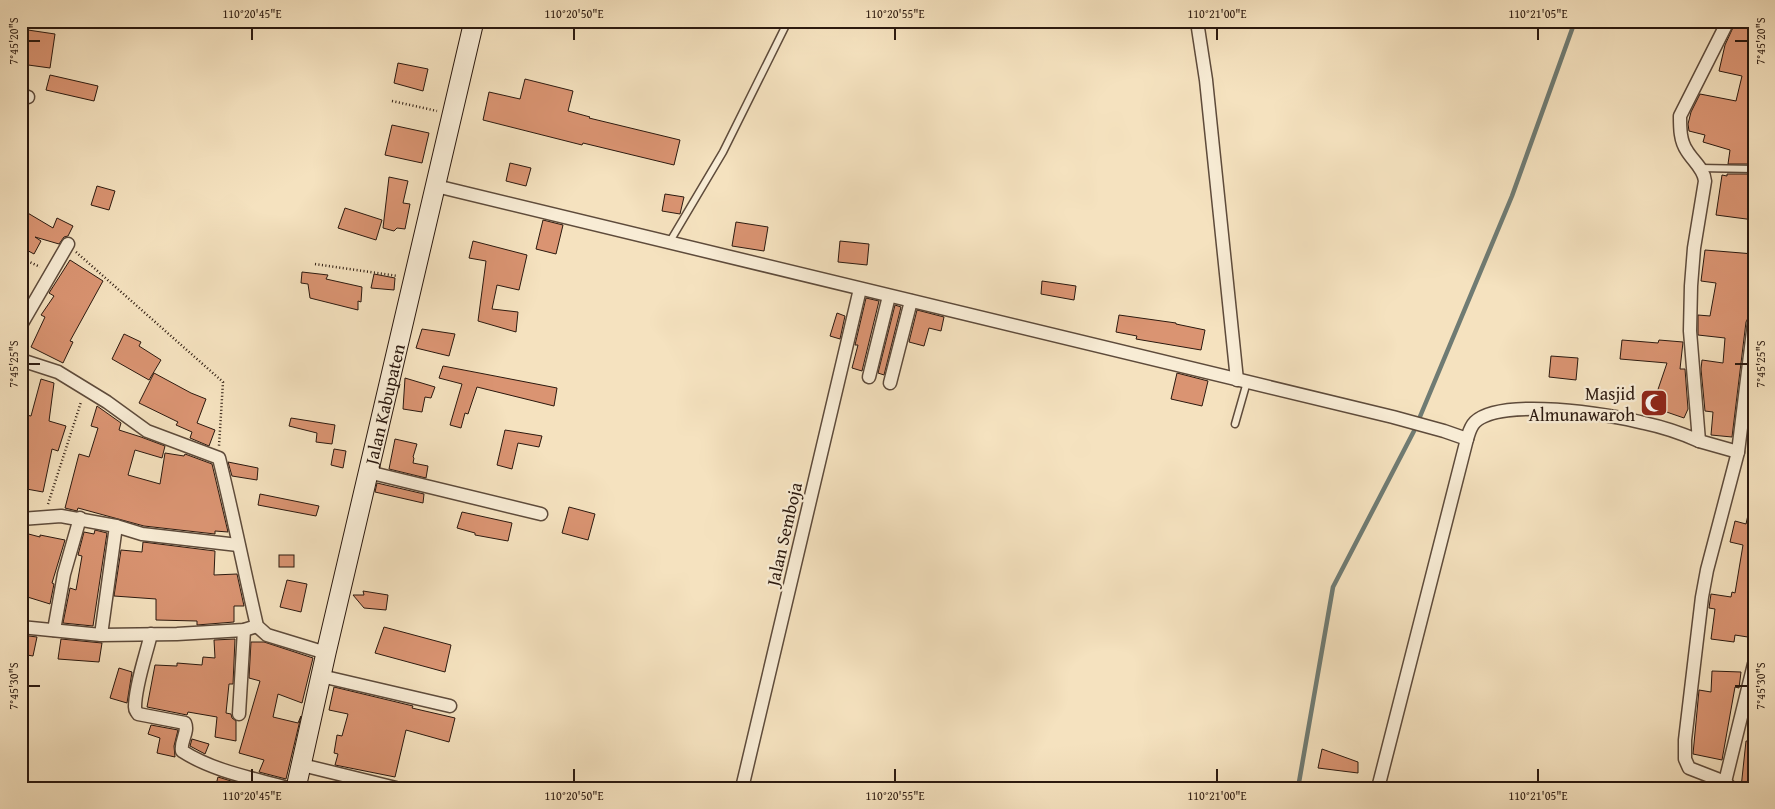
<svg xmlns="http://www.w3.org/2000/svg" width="1775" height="809" font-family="'Gentium Book Plus',serif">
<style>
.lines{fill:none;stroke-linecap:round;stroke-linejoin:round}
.stream{stroke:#6f7b73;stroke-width:4.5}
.building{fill:#da9472;stroke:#2b190f}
.lane-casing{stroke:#5e4b3b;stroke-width:9}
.street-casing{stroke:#5e4b3b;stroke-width:15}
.secondary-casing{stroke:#2b190f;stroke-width:21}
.path{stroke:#2b190f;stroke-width:2.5;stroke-dasharray:1 2.5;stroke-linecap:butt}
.lane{stroke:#f8ecd5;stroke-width:6}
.street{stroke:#f8ecd5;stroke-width:12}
.secondary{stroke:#f8ecd5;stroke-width:19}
.ticks{fill:none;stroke:#2b190f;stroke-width:2}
.labels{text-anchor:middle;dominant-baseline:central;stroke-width:4.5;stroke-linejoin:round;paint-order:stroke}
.poi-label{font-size:18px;fill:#2b190f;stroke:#f8ecd5;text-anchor:end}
.street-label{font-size:18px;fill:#2b190f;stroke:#f8ecd5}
.neatline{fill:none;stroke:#2b190f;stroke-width:2}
.ticks-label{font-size:12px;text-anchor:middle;fill:#2b190f}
</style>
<rect width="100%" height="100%" fill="#f5e2bf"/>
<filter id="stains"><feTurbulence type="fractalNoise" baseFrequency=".004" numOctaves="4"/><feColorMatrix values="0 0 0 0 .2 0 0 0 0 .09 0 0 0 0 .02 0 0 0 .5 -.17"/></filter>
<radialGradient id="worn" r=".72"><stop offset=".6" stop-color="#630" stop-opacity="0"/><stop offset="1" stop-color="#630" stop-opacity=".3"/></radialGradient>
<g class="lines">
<polyline class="stream" points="1298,788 1333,587 1414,431 1512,196 1575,21"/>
</g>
<g class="building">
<polygon points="1736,21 1754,21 1754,63 1750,74 1754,74 1754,164 1728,164 1730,150 1703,142 1705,135 1689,131 1688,124 1691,112 1700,94 1736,101 1742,76 1719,71 1725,45"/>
<polygon points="21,29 55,34 50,68 21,64"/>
<polygon points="398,63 428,69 423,91 394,83"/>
<polygon points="50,75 98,86 94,101 46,90"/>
<polygon points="525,79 573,91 568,111 590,117 589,118 680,140 674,165 583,143 582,145 483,120 489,92 520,99"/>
<polygon points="392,125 429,133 422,163 385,155"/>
<polygon points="510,163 531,168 526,186 506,181"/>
<polygon points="1727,174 1754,174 1754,220 1716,215 1722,175 1727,176"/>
<polygon points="389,177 408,181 403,203 410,204 405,229 397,228 394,231 383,228"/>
<polygon points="97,186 115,191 109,210 91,205"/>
<polygon points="665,194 684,197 680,214 662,211"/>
<polygon points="345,208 382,220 376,240 338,228"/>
<polygon points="21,209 53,228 57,218 73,226 68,236 64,237 59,244 35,237 41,241 34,254 21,247"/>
<polygon points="543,220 563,225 556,254 536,249"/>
<polygon points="736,222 768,227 764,251 732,246"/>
<polygon points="473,241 527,255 519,290 497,285 492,309 518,312 516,332 478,321 486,261 469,258"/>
<polygon points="840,241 869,244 867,265 838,262"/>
<polygon points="1705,250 1754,254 1754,308 1752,315 1748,318 1746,322 1732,437 1711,435 1713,412 1705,411 1701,369 1702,360 1723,363 1725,338 1698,335 1698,315 1710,316 1716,283 1701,281"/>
<polygon points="70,260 103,281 70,341 73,342 63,363 31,347 45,317 41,315 54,296 49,293"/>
<polygon points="302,272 328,275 326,279 362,287 361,302 358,301 358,310 310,298 308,284 301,283"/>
<polygon points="374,274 395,278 394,290 371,288"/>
<polygon points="1042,281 1076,286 1074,300 1041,294"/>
<polygon points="866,298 879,301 862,371 852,368 858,345 855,345"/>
<polygon points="895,305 901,307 884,375 878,373"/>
<polygon points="917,310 944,317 941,331 929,328 924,346 909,342"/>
<polygon points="837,313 845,316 840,339 830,336"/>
<polygon points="1119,315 1176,323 1176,324 1205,330 1201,350 1136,339 1137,336 1116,332"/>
<polygon points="422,329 455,334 449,356 416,348"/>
<polygon points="124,334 141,342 139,346 161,360 149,380 112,359"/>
<polygon points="1622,340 1658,343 1659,340 1683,342 1680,369 1685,369 1688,409 1684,418 1652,407 1667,363 1620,359"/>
<polygon points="1551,356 1578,358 1576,380 1549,377"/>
<polygon points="443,366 557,388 554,406 477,387 468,414 465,413 461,428 450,425 462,384 439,378"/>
<polygon points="154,373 191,393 206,399 197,423 215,430 209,446 190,438 192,432 176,425 178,422 139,403"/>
<polygon points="1177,373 1208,381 1202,406 1171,399"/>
<polygon points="405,378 435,387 431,398 425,397 422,412 403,409"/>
<polygon points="41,379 54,383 49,421 66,426 58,451 52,449 43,492 21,488 21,414 31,416"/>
<polygon points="97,406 121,423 119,430 141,437 165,446 162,458 135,450 128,475 160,484 165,453 184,456 185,454 212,464 228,532 215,531 215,534 144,526 78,508 77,511 65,508 79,454 89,457 98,428 91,426"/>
<polygon points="291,418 335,425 332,444 316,442 317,433 289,426"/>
<polygon points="505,430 542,436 539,447 518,443 512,469 497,465"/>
<polygon points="395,439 417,444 413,457 414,458 413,463 428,466 426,478 389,469"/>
<polygon points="334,449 346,451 343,468 331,465"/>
<polygon points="228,462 258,468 257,480 232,476"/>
<polygon points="377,483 424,494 423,503 375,492"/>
<polygon points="260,494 319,506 316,516 258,505"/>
<polygon points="569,507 595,514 588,540 562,533"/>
<polygon points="462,512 512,523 508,541 475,535 475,533 457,528"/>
<polygon points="1748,515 1754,516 1754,638 1735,635 1734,642 1711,639 1715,609 1709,608 1711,594 1731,597 1732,592 1735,593 1743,545 1730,542 1735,521 1746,524"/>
<polygon points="95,530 107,533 93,626 63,623 70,588 76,590 82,556 78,555 84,532 94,534"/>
<polygon points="21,532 40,537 40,535 65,540 52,583 54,584 50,604 21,595"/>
<polygon points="143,542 215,551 214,575 237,574 244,606 234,606 234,622 197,625 197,621 156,620 156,599 114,596 121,550 142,552"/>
<rect x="279" y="555" width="15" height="12"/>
<polygon points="287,580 307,584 301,612 280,607"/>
<polygon points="363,591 388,595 386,610 364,608 353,595 364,595"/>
<polygon points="384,627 451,645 445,672 375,653"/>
<polygon points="21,635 37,637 33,656 21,654"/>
<polygon points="61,639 102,643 99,662 58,659"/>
<polygon points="235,639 233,684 229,684 226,713 231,714 232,718 236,721 236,741 215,737 217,717 188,712 187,715 147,707 155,665 177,666 177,663 202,665 203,657 215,658 214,640"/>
<polygon points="251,642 264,642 313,658 302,703 278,694 273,717 298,723 301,716 286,779 259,772 264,760 239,753 260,681 249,678"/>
<polygon points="119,668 132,672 127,703 110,698"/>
<polygon points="1712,671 1741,672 1739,688 1735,687 1722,760 1693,754 1699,690 1711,692"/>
<polygon points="334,687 413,706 412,708 455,718 449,742 406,730 395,777 335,765 338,754 334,753 337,735 342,736 348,714 329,710"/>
<polygon points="151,725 178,730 174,746 175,757 157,753 160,738 148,734"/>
<polygon points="192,739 209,744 205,754 190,746"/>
<polygon points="1746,741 1754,741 1754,788 1741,788"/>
<polygon points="1322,749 1358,762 1358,773 1318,768"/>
<polygon points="218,777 231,781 255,788 215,788"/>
</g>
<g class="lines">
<g class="lane-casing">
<g id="lane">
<polyline points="1700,168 1754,169"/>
<polyline points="669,243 723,152 788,21"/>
<polyline points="1235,424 1247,382"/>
</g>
</g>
<g class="street-casing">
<g id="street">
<polyline points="1200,21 1198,28 1206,80 1237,380"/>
<polyline points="21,95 28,97"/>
<polyline points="436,186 1393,417 1444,431 1467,439"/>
<polyline points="21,325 68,244"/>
<path d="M21,360L58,372L107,402L147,431L219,458C233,514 244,570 257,626L267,635L326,653"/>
<polyline points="869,377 889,296"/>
<polyline points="890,383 911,301"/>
<polyline points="1699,441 1738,452"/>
<polyline points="368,472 541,514"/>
<polyline points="21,519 61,516 116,526 142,534 238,545"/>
<polyline points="21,627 101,635 177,634 244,630 257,626"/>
<polyline points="54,630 64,574 80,518"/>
<path d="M151,634C146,655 135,686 135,707C135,711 136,710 138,714L185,723C189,732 180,741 182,751C213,771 252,778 288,788"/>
<polyline points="101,635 116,526"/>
<polyline points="321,676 450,706"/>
<polyline points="239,714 244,630"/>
<polyline points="302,765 396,788"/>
<polyline points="1725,782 1754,664"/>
<polyline points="742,788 860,289"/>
<path d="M1378,788L1467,439C1469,433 1470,427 1475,422C1501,397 1610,414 1644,423C1663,427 1681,433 1699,441L1690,331L1691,286L1694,248L1705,181C1704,169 1693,161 1687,151C1680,141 1680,128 1680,116L1728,21"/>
<polyline points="1731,788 1725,782 1689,768 1685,759 1685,740 1702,597 1707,570 1738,452 1754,323"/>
</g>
</g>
<g class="secondary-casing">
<g id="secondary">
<path id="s1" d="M296,788L326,653L474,21"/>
</g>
</g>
<g class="path">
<polyline points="445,21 456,24"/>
<polyline points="392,101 437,111"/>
<polyline points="76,252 223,382 219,446"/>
<polyline points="21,258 40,267"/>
<polyline points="315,264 398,276"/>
<polyline points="48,504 81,402"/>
</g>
<use href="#lane" class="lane"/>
<use href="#street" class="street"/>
<use href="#secondary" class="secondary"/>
</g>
<path class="ticks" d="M252,28V40M574,28V40M895,28V40M1217,28V40M1538,28V40M28,41H40M1735,41H1748M28,364H40M1735,364H1748M28,686H40M1735,686H1748M252,769V782M574,769V782M895,769V782M1217,769V782M1538,769V782"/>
<defs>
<g id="mosque-square" transform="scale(1.4375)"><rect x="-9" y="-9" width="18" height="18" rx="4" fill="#8f2418" stroke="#f8ecd5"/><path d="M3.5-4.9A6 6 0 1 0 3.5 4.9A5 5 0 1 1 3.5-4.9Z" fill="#fff"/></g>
</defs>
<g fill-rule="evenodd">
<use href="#mosque-square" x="1654" y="403"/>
</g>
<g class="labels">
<g class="poi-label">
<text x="1635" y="393">Masjid<tspan x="1635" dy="21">Almunawaroh</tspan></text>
</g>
<g class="street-label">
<text stroke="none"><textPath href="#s1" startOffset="394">Jalan Kabupaten</textPath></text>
<text transform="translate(784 534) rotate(-77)">Jalan Semboja</text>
</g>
</g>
<rect width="1775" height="809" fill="none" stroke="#f5e2bf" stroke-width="55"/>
<rect x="28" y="28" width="1720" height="754" class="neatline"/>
<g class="ticks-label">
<text x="252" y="18">110°20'45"E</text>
<text x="574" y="18">110°20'50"E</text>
<text x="895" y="18">110°20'55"E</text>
<text x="1217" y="18">110°21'00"E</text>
<text x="1538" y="18">110°21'05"E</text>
<text transform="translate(14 41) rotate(-90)" y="4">7°45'20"S</text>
<text transform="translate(1761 41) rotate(-90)" y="4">7°45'20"S</text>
<text transform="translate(14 364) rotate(-90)" y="4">7°45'25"S</text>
<text transform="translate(1761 364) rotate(-90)" y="4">7°45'25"S</text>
<text transform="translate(14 686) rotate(-90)" y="4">7°45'30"S</text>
<text transform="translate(1761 686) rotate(-90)" y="4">7°45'30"S</text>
<text x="252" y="800">110°20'45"E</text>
<text x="574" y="800">110°20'50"E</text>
<text x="895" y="800">110°20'55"E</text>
<text x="1217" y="800">110°21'00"E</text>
<text x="1538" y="800">110°21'05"E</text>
</g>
<rect width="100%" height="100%" filter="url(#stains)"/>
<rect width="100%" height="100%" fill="url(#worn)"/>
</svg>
